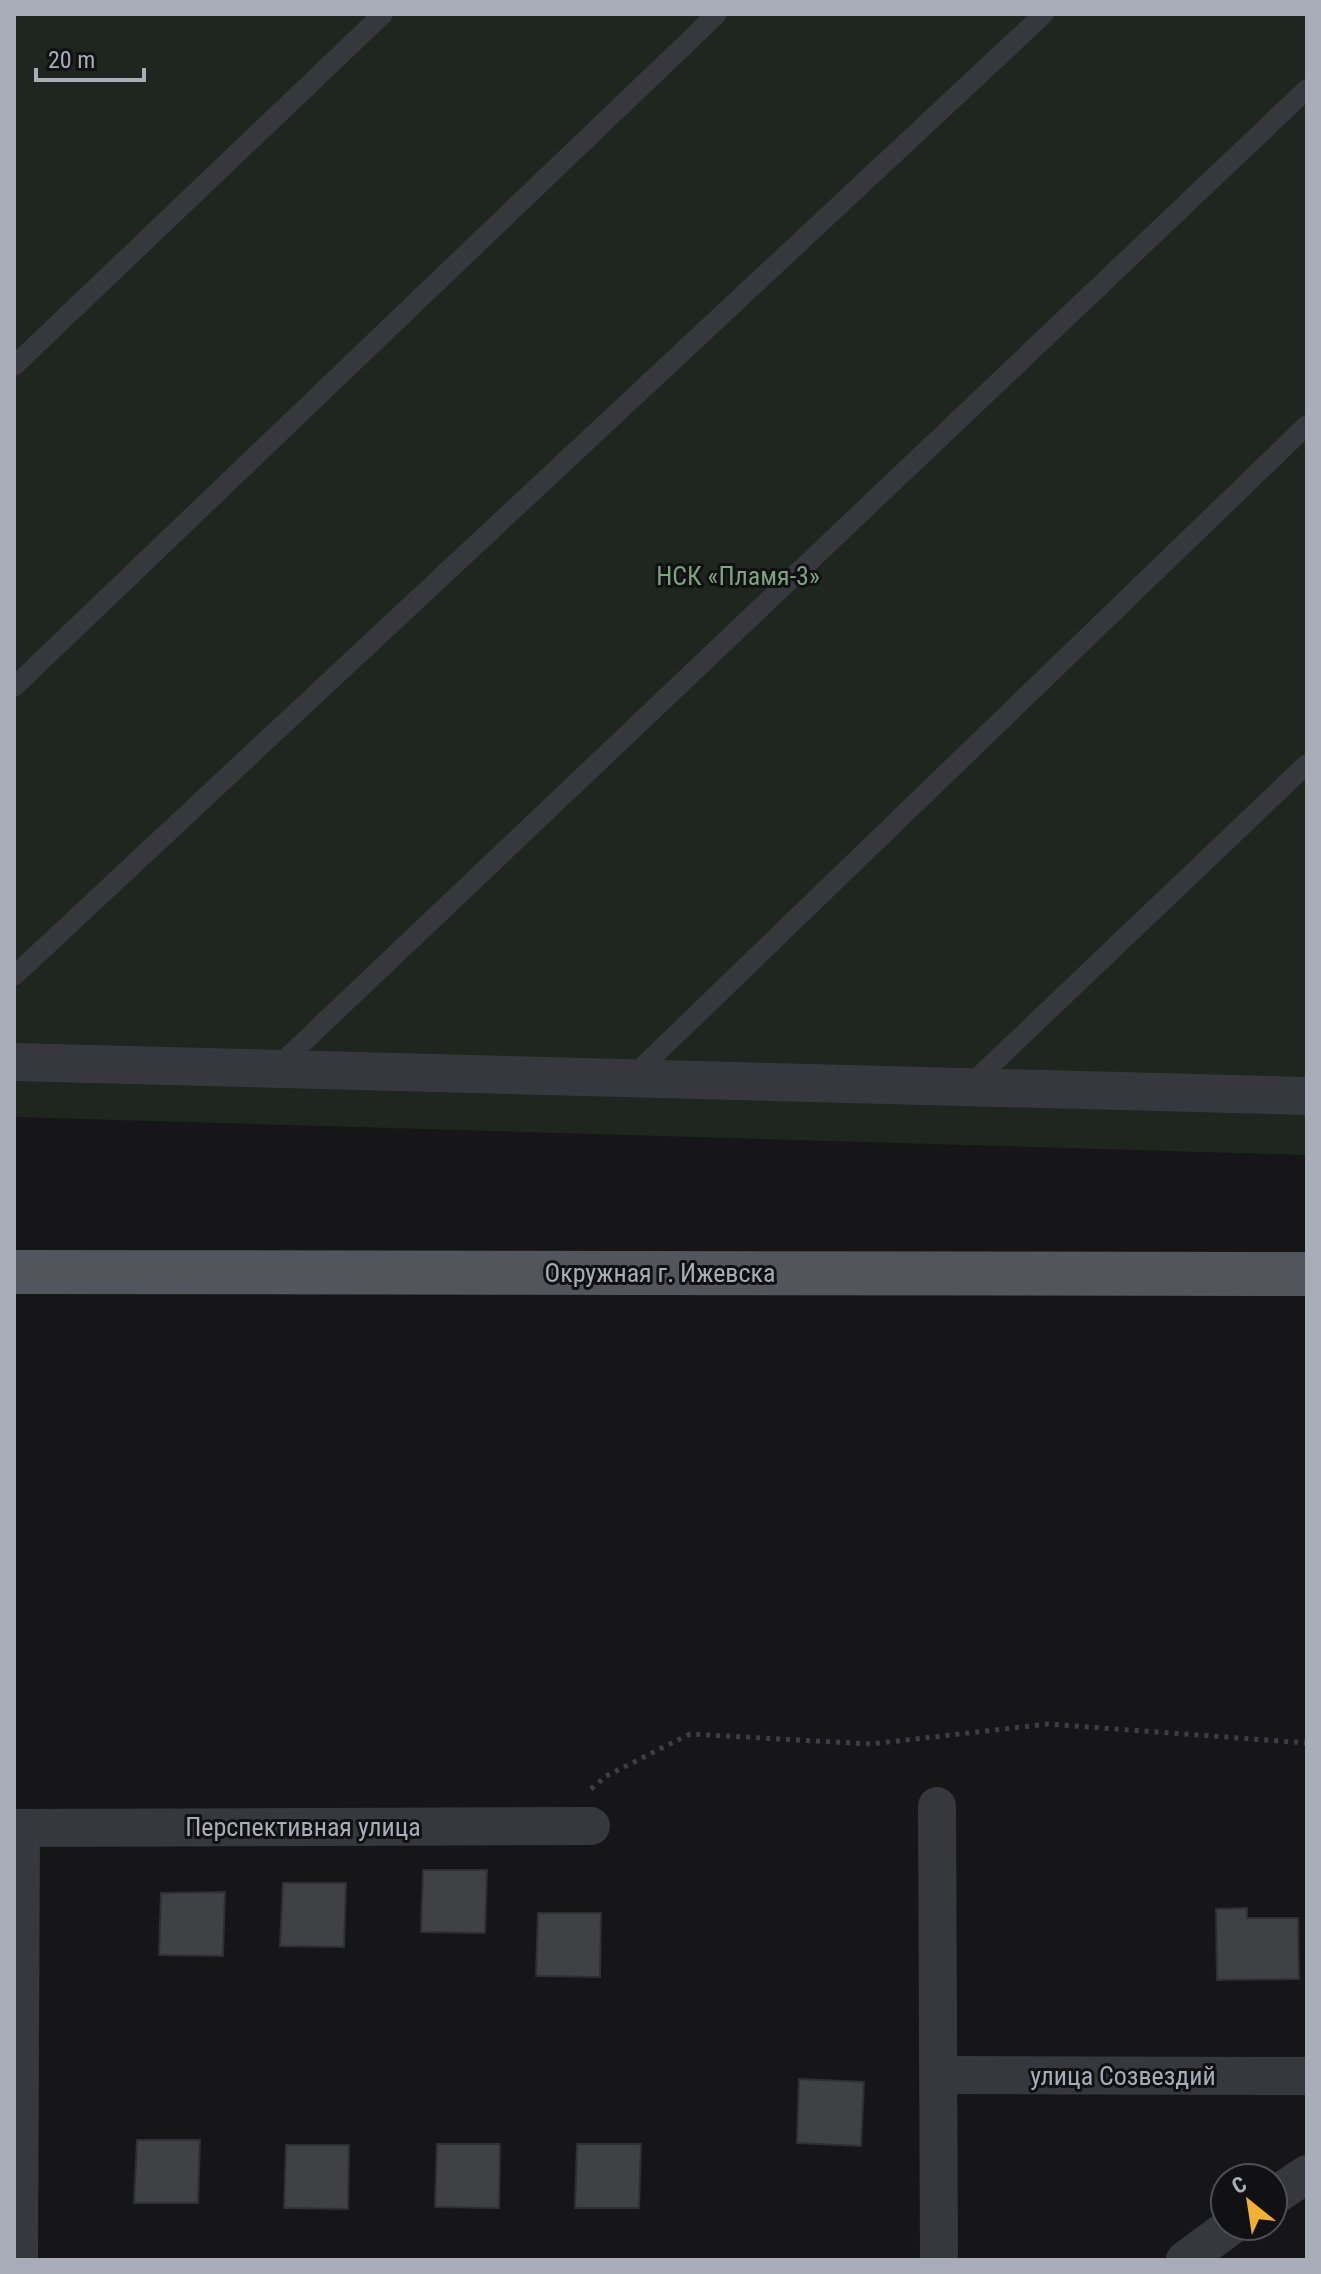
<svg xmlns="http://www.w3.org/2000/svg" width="1321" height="2274" font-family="'Roboto Condensed',sans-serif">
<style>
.green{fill:#1e261f}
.building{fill:#404145;stroke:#303034;stroke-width:2}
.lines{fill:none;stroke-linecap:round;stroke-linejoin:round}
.path{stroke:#3d3f44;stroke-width:5;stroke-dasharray:4 6;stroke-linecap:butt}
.service{stroke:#37383d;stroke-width:20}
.minor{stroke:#37383d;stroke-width:38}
.primary{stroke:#53555c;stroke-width:44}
.labels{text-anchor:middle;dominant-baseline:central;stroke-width:6;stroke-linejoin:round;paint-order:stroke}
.park-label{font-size:26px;fill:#7fa381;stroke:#111113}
.street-label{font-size:26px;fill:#a8adb8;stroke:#111113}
</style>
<rect width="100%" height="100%" fill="#161618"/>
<polygon class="green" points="14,14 1307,14 1307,1155 14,1117"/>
<g class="building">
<polygon points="423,1870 487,1870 485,1933 421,1932"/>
<polygon points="283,1883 346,1883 344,1947 280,1946"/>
<polygon points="225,1892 223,1956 159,1955 161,1893"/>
<polygon points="1247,1908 1247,1918 1298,1918 1299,1979 1217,1980 1216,1909"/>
<polygon points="538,1913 601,1913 600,1977 536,1976"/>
<polygon points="799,2079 864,2082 861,2146 797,2143"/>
<polygon points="137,2140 200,2140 198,2203 134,2203"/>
<polygon points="437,2144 500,2144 499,2208 435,2207"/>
<polygon points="577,2144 641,2144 639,2208 575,2208"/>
<polygon points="286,2145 349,2145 348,2209 284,2208"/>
</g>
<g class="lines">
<polyline class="path" points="591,1789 606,1776 690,1734 871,1744 1048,1724 1307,1743"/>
<g class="service">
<polyline points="14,366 383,14"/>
<polyline points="14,687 717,14"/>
<polyline points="14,976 1044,14"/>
<polyline points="275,1069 1307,89"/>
<polyline points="631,1078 1307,425"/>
<polyline points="968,1087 1307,764"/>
</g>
<g class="minor">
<polyline points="14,1062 1307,1096"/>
<polyline points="937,1806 939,2260"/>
<polyline points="14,1828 591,1826"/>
<polyline points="939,2075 1307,2076"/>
<polyline points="1273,2197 1307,2174"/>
<polyline points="19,2260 21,1828"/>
<polyline points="1185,2260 1231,2226"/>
</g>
<polyline class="primary" points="14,1272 1307,1274"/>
</g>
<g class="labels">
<g class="park-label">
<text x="738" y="576">НСК «Пламя-3»</text>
</g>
<g class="street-label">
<text x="660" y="1273">Окружная г. Ижевска</text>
<text x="303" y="1827">Перспективная улица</text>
<text x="1123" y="2076">улица Созвездий</text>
</g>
</g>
<rect width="1321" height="2274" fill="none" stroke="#a8adb8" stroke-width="32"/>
<g transform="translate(1249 2202) rotate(330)"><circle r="38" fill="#111113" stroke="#4d4f55" stroke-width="2"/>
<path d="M0-6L14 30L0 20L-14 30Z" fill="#f2b134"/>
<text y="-12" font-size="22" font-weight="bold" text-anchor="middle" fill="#a8adb8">С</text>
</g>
<path d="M36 68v12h108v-12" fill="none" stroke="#a8adb8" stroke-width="4"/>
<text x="48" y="68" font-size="24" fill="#a8adb8" stroke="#111113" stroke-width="6" paint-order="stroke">20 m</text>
</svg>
